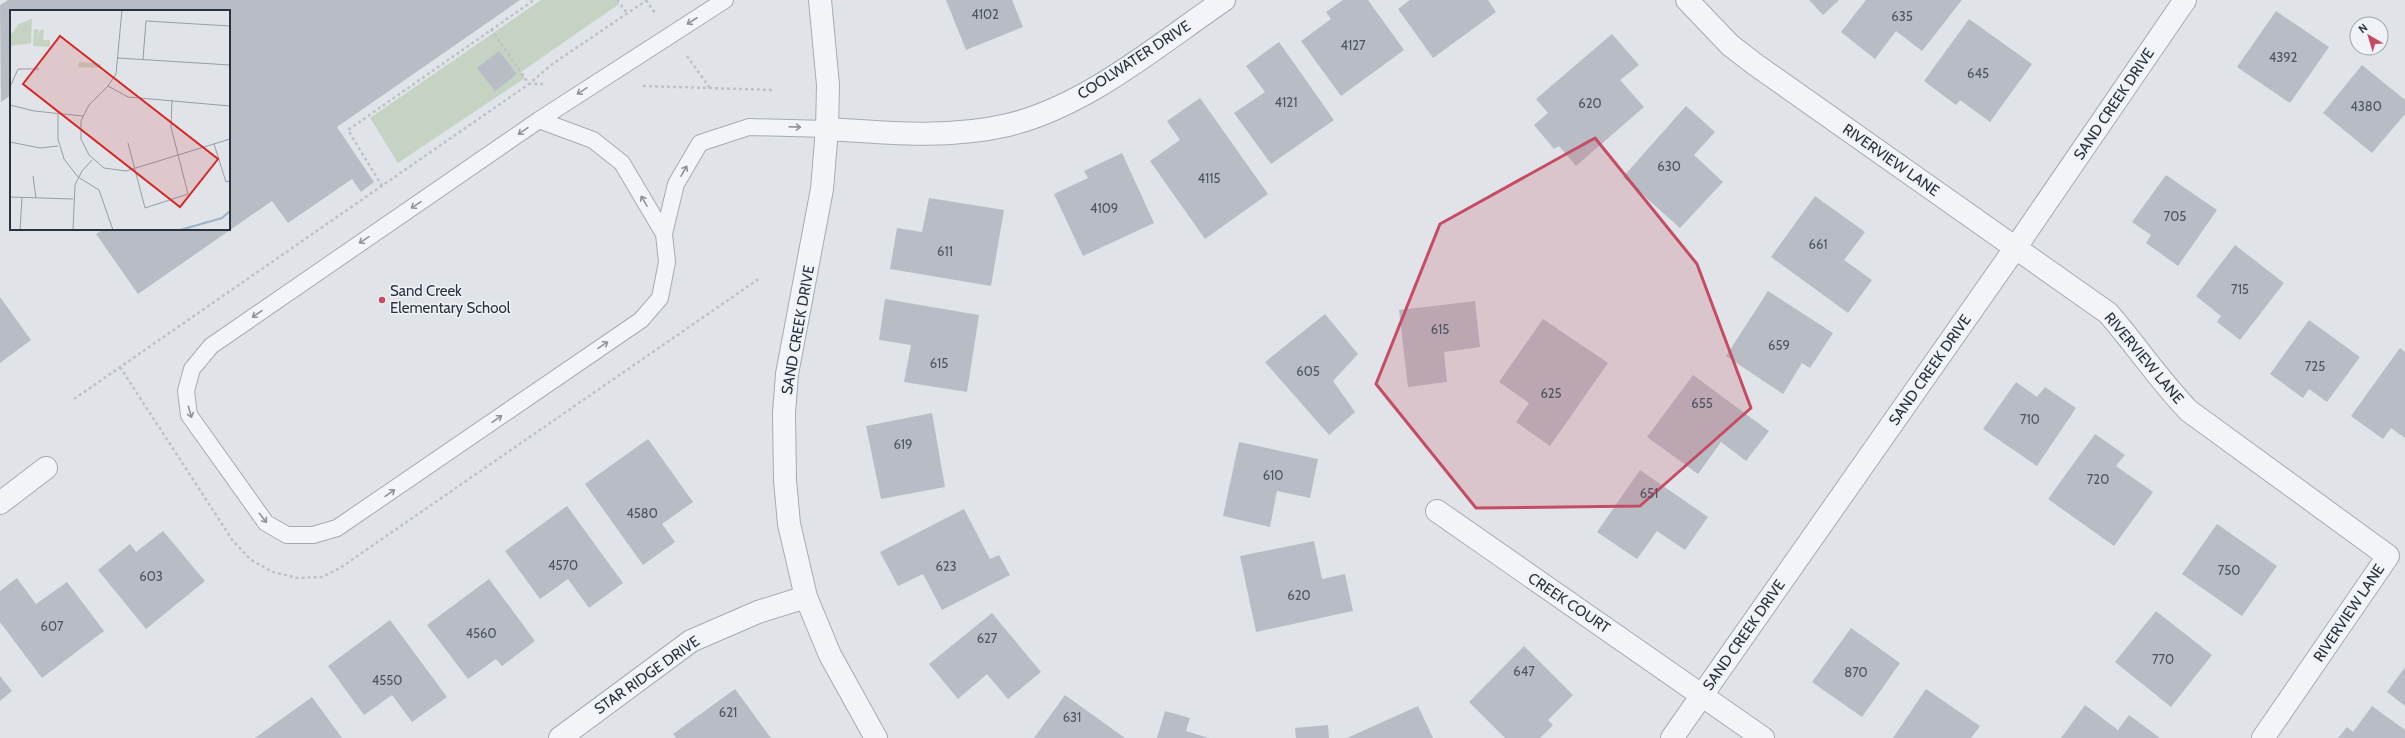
<svg xmlns="http://www.w3.org/2000/svg" width="2405" height="738" font-family="Cabin,sans-serif">
<style>
.green{fill:#c6d2c2}
.building{fill:#b8bdc5}
.lines{fill:none;stroke-linecap:round;stroke-linejoin:round}
.lane-casing{stroke:#a6abb2;stroke-width:18}
.street-casing{stroke:#a6abb2;stroke-width:24}
.path{stroke:#bec2c7;stroke-width:2.5;stroke-dasharray:3 3;stroke-linecap:butt}
.lane{stroke:#f2f4f7;stroke-width:16}
.street{stroke:#f2f4f7;stroke-width:22}
.oneway{stroke:#8e939b}
.marked{fill:#c64c65;fill-opacity:0.2;stroke:#c64c65;stroke-width:3;stroke-linejoin:round}
.poi-dot{fill:#c64c65;stroke:#eff2f6;stroke-width:1.5}
.labels{text-anchor:middle;dominant-baseline:central;stroke-width:3;stroke-linejoin:round;paint-order:stroke}
.number-label{font-size:13px;fill:#4e5560}
.street-label{font-size:15px;fill:#2a323f;stroke:#eff2f6}
.poi-label{font-size:15px;fill:#2a323f;stroke:#eff2f6;text-anchor:start}
.inset-river{fill:none;stroke:#9db3c6;stroke-width:2}
.inset-road{fill:none;stroke:#979da4;stroke-width:1}
.view{fill:#d62828;fill-opacity:0.15;stroke:#d62828;stroke-width:2}
.inset-edge{fill:none;stroke:#2a323f;stroke-width:2}
</style>
<rect width="100%" height="100%" fill="#e0e4e8"/>
<polygon class="green" points="541,0 616,0 619,4 521,72 525,78 398,163 370,118"/>
<g class="building">
<polygon points="8,0 520,0 337,127 374,182 361,192 352,179 288,223 272,201 138,294 96,234 104,229 229,229 229,11 11,11 11,95 1,102 0,5"/>
<polygon points="946,0 1012,0 1023,27 966,50"/>
<polygon points="1343,0 1368,0 1404,50 1341,96 1301,41 1331,19 1326,12"/>
<polygon points="1410,0 1488,0 1496,12 1433,58 1398,9"/>
<polygon points="1809,0 1839,0 1823,15"/>
<polygon points="1866,0 1962,0 1922,51 1896,31 1875,59 1841,32"/>
<polygon points="2276,11 2329,47 2290,103 2237,67"/>
<polygon points="1969,19 2032,64 1990,122 1960,100 1956,105 1924,81"/>
<polygon points="1612,34 1639,65 1620,80 1644,107 1576,166 1559,146 1554,149 1534,125 1548,113 1536,99"/>
<polygon points="1279,42 1334,120 1271,164 1234,113 1265,92 1246,66"/>
<polygon points="499,51 517,74 495,91 477,68"/>
<polygon points="2362,65 2405,100 2405,114 2372,153 2323,113"/>
<polygon points="1200,98 1268,194 1205,239 1150,161 1180,140 1167,121"/>
<polygon points="1686,106 1715,132 1694,155 1723,182 1680,228 1623,177"/>
<polygon points="1122,153 1154,223 1083,256 1054,194 1088,178 1084,171"/>
<polygon points="2166,175 2217,210 2178,266 2146,243 2151,235 2132,222"/>
<polygon points="1815,196 1865,232 1844,260 1872,280 1848,313 1771,257"/>
<polygon points="929,198 1004,210 991,286 890,269 897,228 922,232"/>
<polygon points="2235,245 2284,283 2240,340 2217,322 2221,316 2196,296"/>
<polygon points="1768,291 1833,333 1810,368 1802,363 1783,394 1726,356"/>
<polygon points="0,297 31,340 0,363"/>
<polygon points="885,299 979,315 967,392 904,382 911,345 879,340"/>
<polygon points="1475,301 1480,347 1444,352 1447,382 1408,387 1399,310"/>
<polygon points="1325,314 1358,354 1333,381 1355,412 1329,435 1265,362"/>
<polygon points="1543,319 1608,363 1550,446 1516,422 1529,403 1499,382"/>
<polygon points="2309,320 2360,357 2327,402 2309,389 2303,398 2270,374"/>
<polygon points="2400,348 2405,352 2405,438 2391,428 2383,439 2351,416"/>
<polygon points="1693,375 1769,431 1746,461 1721,442 1698,474 1647,437"/>
<polygon points="2016,382 2037,397 2045,387 2076,408 2037,466 1983,429"/>
<polygon points="932,413 945,487 881,499 866,426"/>
<polygon points="2095,434 2125,455 2116,466 2153,492 2114,546 2048,499"/>
<polygon points="648,439 693,502 662,524 675,542 643,565 585,484"/>
<polygon points="1239,442 1318,459 1310,498 1277,491 1270,527 1223,516"/>
<polygon points="1640,470 1708,517 1685,550 1657,531 1637,559 1597,532"/>
<polygon points="567,506 623,583 589,608 568,579 540,599 505,551"/>
<polygon points="964,509 990,559 999,555 1010,575 942,610 923,574 898,586 880,552"/>
<polygon points="2217,524 2277,566 2242,616 2182,574"/>
<polygon points="163,531 205,581 146,629 98,570 130,544 136,552"/>
<polygon points="1314,541 1322,579 1345,574 1353,611 1256,632 1240,556"/>
<polygon points="17,578 36,604 67,582 104,631 42,678 0,622 0,591"/>
<polygon points="489,579 535,641 502,666 496,659 468,679 427,625"/>
<polygon points="2156,611 2212,655 2171,707 2115,662"/>
<polygon points="992,613 1041,672 1008,699 987,674 958,699 929,664"/>
<polygon points="390,620 447,697 412,722 392,695 364,715 328,666"/>
<polygon points="1851,628 1900,663 1862,717 1812,682"/>
<polygon points="1524,646 1573,695 1548,720 1553,725 1540,738 1505,738 1469,702"/>
<polygon points="2405,667 2405,706 2387,692"/>
<polygon points="0,676 12,691 0,701"/>
<polygon points="735,689 771,738 676,738 673,734"/>
<polygon points="1926,689 1980,726 1971,738 1893,738"/>
<polygon points="1065,695 1125,738 1034,738"/>
<polygon points="312,697 342,738 255,738"/>
<polygon points="2085,705 2118,730 2129,715 2160,738 2061,738"/>
<polygon points="1418,706 1433,738 1347,738"/>
<polygon points="2372,706 2405,730 2405,738 2338,738 2347,727 2353,732"/>
<polygon points="1165,711 1190,718 1186,731 1209,738 1157,738"/>
<polygon points="1328,725 1329,738 1296,738 1295,728"/>
</g>
<g class="lines">
<g class="lane-casing">
<g id="lane">
<polyline points="539,120 725,0"/>
<polyline points="664,234 622,163 593,140 539,120 211,346 192,369 186,391 189,415 266,523 287,535 313,535 337,528 641,320 660,298 667,262 664,234 676,184 700,143 749,127 827,129"/>
</g>
</g>
<g class="street-casing">
<g id="street">
<polyline points="820,0 828,85 827,129 822,189 787,374 784,413 785,480 789,524 806,597 830,655 876,738"/>
<path d="M1687,0L1730,45L1756,65L2108,313C2136,345 2159,380 2189,411L2388,556L2263,738"/>
<path d="M827,129C887,133 948,139 1008,125C1087,106 1158,45 1224,0"/>
<polyline points="0,503 46,468"/>
<polyline points="1437,511 1763,738"/>
<polyline points="560,738 691,641 758,612 806,597"/>
<polyline points="1672,738 2016,247 2185,0"/>
</g>
</g>
<g class="path">
<polyline points="617,0 627,13"/>
<polyline points="646,0 655,13"/>
<polyline points="491,29 529,84 544,84"/>
<polyline points="687,56 710,88"/>
<polyline points="643,86 774,90"/>
<polyline points="382,186 348,130 534,0"/>
<polyline points="120,367 233,541 251,560 273,572 298,578 322,577 340,568 760,278"/>
<polyline points="74,399 529,84 551,65 647,0"/>
</g>
<use href="#lane" class="lane"/>
<use href="#street" class="street"/>
</g>
<defs><path id="oneway-shaft" d="M-6 0H5M1.5-3L5.5 0L1.5 3" fill="none" stroke-width="1.6" stroke-linecap="round" stroke-linejoin="round"/></defs>
<g class="oneway">
<use href="#oneway-shaft" transform="translate(692 21) rotate(147)"/>
<use href="#oneway-shaft" transform="translate(582 91) rotate(146)"/>
<use href="#oneway-shaft" transform="translate(795 127) rotate(2)"/>
<use href="#oneway-shaft" transform="translate(523 131) rotate(145)"/>
<use href="#oneway-shaft" transform="translate(684 171) rotate(-60)"/>
<use href="#oneway-shaft" transform="translate(644 201) rotate(-120)"/>
<use href="#oneway-shaft" transform="translate(416 205) rotate(146)"/>
<use href="#oneway-shaft" transform="translate(364 240) rotate(146)"/>
<use href="#oneway-shaft" transform="translate(257 314) rotate(145)"/>
<use href="#oneway-shaft" transform="translate(603 345) rotate(-34)"/>
<use href="#oneway-shaft" transform="translate(190 412) rotate(74)"/>
<use href="#oneway-shaft" transform="translate(497 419) rotate(-35)"/>
<use href="#oneway-shaft" transform="translate(390 493) rotate(-35)"/>
<use href="#oneway-shaft" transform="translate(263 518) rotate(52)"/>
</g>
<path class="marked" d="M1595,138L1697,264L1751,408L1640,506L1476,508L1376,384L1440,224Z"/>
<circle class="poi-dot" cx="382" cy="300" r="4"/>
<g class="labels">
<g class="number-label">
<text x="985" y="14">4102</text>
<text x="1902" y="16">635</text>
<text x="1353" y="45">4127</text>
<text x="2283" y="57">4392</text>
<text x="1978" y="73">645</text>
<text x="1286" y="102">4121</text>
<text x="1590" y="103">620</text>
<text x="2366" y="106">4380</text>
<text x="1669" y="166">630</text>
<text x="1209" y="178">4115</text>
<text x="1104" y="208">4109</text>
<text x="2175" y="216">705</text>
<text x="1818" y="244">661</text>
<text x="945" y="251">611</text>
<text x="2240" y="289">715</text>
<text x="1440" y="329">615</text>
<text x="1779" y="345">659</text>
<text x="939" y="363">615</text>
<text x="2315" y="366">725</text>
<text x="1308" y="371">605</text>
<text x="1551" y="393">625</text>
<text x="1702" y="403">655</text>
<text x="2030" y="419">710</text>
<text x="903" y="444">619</text>
<text x="1273" y="475">610</text>
<text x="2098" y="479">720</text>
<text x="1649" y="493">651</text>
<text x="642" y="513">4580</text>
<text x="563" y="565">4570</text>
<text x="946" y="566">623</text>
<text x="2229" y="570">750</text>
<text x="151" y="576">603</text>
<text x="1299" y="595">620</text>
<text x="52" y="626">607</text>
<text x="481" y="633">4560</text>
<text x="987" y="638">627</text>
<text x="2163" y="659">770</text>
<text x="1524" y="671">647</text>
<text x="1856" y="672">870</text>
<text x="387" y="680">4550</text>
<text x="728" y="712">621</text>
<text x="1072" y="717">631</text>
</g>
<g class="street-label">
<text transform="translate(1134 60) rotate(-33)">COOLWATER DRIVE</text>
<text transform="translate(2114 104) rotate(-56)">SAND CREEK DRIVE</text>
<text transform="translate(1891 160) rotate(35)">RIVERVIEW LANE</text>
<text transform="translate(798 330) rotate(-80)">SAND CREEK DRIVE</text>
<text transform="translate(2144 358) rotate(50)">RIVERVIEW LANE</text>
<text transform="translate(1930 370) rotate(-55)">SAND CREEK DRIVE</text>
<text transform="translate(1569 603) rotate(34)">CREEK COURT</text>
<text transform="translate(2349 613) rotate(-56)">RIVERVIEW LANE</text>
<text transform="translate(1744 635) rotate(-55)">SAND CREEK DRIVE</text>
<text transform="translate(647 675) rotate(-35)">STAR RIDGE DRIVE</text>
</g>
<g class="poi-label">
<text x="390" y="291">Sand Creek<tspan x="390" dy="17">Elementary School</tspan></text>
</g>
</g>
<g transform="translate(10 10)">
<rect width="220" height="220" fill="#e0e4e8"/>
<path d="M22,9L21,33L0,36V26L9,14ZM24,19L29,20L27,30L30,20H34L33,30H40V37L23,36ZM69,52L91,54V58L68,57Z" fill="#c6d2c2"/>
<path class="inset-river" d="M170,220L212,208L220,201"/>
<path class="inset-road" d="M112,0L106,64L98,76L79,95L71,111V129L79,145L94,158L116,161L220,129M108,48L220,55M133,49L136,11L220,16M98,76L118,87L220,96M0,77L8,59H29M0,95L24,101L73,106M48,103V129L54,149L68,167L89,180L103,220M0,132L30,138L48,136M118,133L135,198L178,184L161,117L162,90M204,134L216,172L220,171M23,166L26,188M0,187L63,189M10,220L12,188M63,220L65,175L72,161L82,150"/>
<path class="view" d="M50,26L208,149L170,197L13,74Z"/>
<rect width="220" height="220" class="inset-edge"/>
</g>
<g transform="translate(2369 36) rotate(322)"><circle r="19" fill="#eff2f6" stroke="#a0a5ad"/>
<path d="M0-3L7 15L0 10L-7 15Z" fill="#c64c65"/>
<text y="-6" font-size="11" font-weight="bold" text-anchor="middle" fill="#2a323f">N</text>
</g>
</svg>
